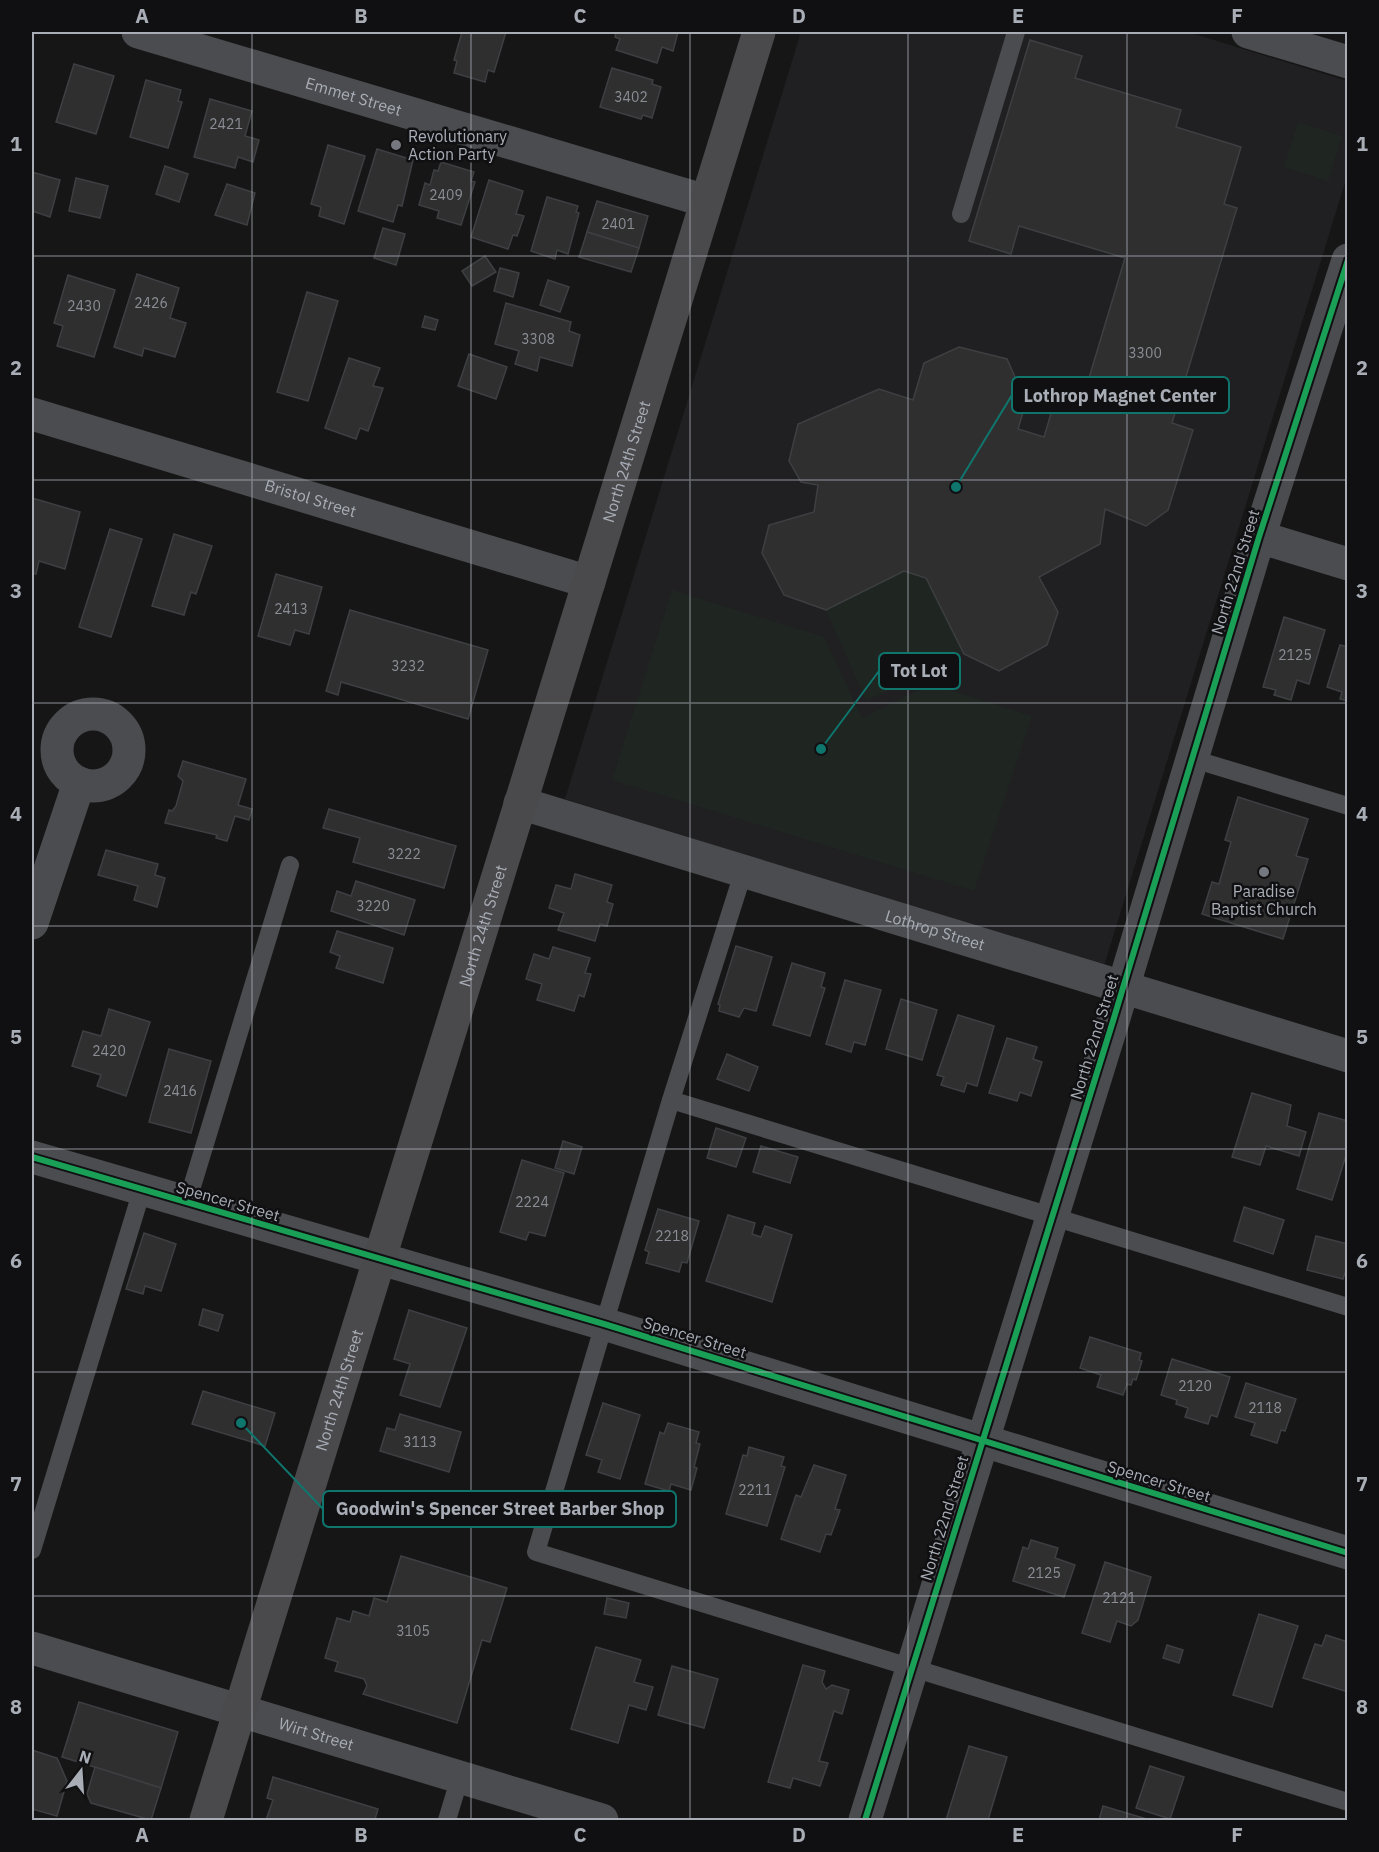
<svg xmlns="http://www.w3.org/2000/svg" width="1379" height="1852" font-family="'IBM Plex Sans',sans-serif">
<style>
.built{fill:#202022}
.green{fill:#1f2520}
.building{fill:#2f2f30;stroke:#3e3f42;stroke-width:1.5}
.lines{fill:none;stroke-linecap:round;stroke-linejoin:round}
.service{stroke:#4b4c4f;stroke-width:18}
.minor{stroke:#4b4c4f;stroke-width:33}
.tertiary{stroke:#4b4c4f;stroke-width:33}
.secondary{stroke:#4a4a4d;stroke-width:33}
.cycleway-casing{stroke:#101012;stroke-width:10}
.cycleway{stroke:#1a9f57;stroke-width:6}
.grid{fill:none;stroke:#a8adb6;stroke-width:1.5;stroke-opacity:0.55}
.poi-dot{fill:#75787e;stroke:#101012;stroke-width:2}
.labels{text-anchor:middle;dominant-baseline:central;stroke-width:5;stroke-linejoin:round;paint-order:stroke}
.number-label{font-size:14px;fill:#8a8e94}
.street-label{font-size:16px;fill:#a8adb6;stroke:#101012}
.poi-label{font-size:16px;fill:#a8adb6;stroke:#101012;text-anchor:start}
.leader{fill:none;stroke:#0f766e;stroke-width:2}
.callout-dot{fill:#0f766e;stroke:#101012;stroke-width:2}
.callout{fill:#101012;stroke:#0f766e;stroke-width:2}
.callout-label{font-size:18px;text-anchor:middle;font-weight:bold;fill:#a8adb6}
.neatline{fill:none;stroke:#a8adb6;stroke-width:2}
.grid-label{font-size:20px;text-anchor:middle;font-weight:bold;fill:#a8adb6}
</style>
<rect width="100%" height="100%" fill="#161616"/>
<polygon class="built" points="801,32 1188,32 1347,81 1347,176 1104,966 565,799"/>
<g class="green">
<polygon points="1298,122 1342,136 1328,181 1284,167"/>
<polygon points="904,571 926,578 964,654 866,701 826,610"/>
<polygon points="672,590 824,637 862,718 931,684 1032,716 974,891 612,780"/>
</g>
<g class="building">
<polygon points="462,32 506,32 494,72 488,70 485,82 454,73 457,61 454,60"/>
<polygon points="616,32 678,32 673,51 662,47 657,63 616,50 620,39 615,37"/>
<polygon points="1030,40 1082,56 1075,78 1181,110 1176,127 1241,147 1224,204 1237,208 1172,423 1193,430 1168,510 1146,526 1105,509 1100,544 1039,577 1058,612 1047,645 999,671 964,654 926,578 904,571 826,610 784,595 762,553 769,525 814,512 818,485 801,482 789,461 798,424 879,389 913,400 924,363 959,347 1007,359 1026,402 1018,429 1044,437 1061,380 1086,388 1125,258 1019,226 1011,254 969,241"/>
<polygon points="74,64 114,76 96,134 56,122"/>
<polygon points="612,68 653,80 652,84 661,87 652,118 643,115 641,119 600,107"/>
<polygon points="146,80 181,90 178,101 182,102 168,148 130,137"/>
<polygon points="210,99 252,111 245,136 259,140 253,162 238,157 235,168 194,157"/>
<polygon points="328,145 365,156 344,224 319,216 321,207 311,204"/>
<polygon points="377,149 413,160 402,206 398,205 393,222 358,211"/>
<polygon points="441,162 474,172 471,181 475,182 461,225 437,218 439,211 419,205 425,183 430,185 434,170 438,171"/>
<polygon points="165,166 188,174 179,202 156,194"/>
<polygon points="32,172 60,180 50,217 32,211"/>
<polygon points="76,178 108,186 100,218 69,211"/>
<polygon points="489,180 523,191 516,214 524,216 517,236 513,235 508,249 471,237"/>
<polygon points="227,184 255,193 247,225 215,215"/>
<polygon points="547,197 578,206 576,212 579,213 568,254 557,250 555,259 531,251"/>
<polygon points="597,201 648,216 639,248 587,232"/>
<polygon points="383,228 405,234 396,265 374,258"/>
<polygon points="587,232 639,248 631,272 579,257"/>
<polygon points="485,256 496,272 472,286 462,271"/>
<polygon points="500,268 519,273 513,297 494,291"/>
<polygon points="137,274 179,288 170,318 186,323 175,357 144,348 142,356 114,347"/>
<polygon points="68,275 115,290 94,357 57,346 63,326 54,323"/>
<polygon points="548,280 569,287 560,312 540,305"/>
<polygon points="307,292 338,301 308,401 277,392"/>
<polygon points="506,303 571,322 569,331 580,335 572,366 540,357 537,371 515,364 519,351 495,344"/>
<polygon points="425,316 438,320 435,330 422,327"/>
<polygon points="469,354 507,367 496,399 458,386"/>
<polygon points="349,358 380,368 373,386 383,388 368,431 360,428 356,439 325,428"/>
<polygon points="32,498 80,512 65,569 39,561 36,574 32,573"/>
<polygon points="110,529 142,539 111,637 79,627"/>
<polygon points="174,534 212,546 196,594 191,592 184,615 152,606"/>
<polygon points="276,574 322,587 309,634 295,630 290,645 258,636"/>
<polygon points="350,610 488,650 468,719 341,682 338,695 326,691"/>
<polygon points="1284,617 1325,630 1309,684 1297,680 1291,700 1274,695 1276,690 1263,687"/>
<polygon points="1340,645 1348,647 1348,701 1340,699 1342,692 1327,687"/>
<polygon points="183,761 246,779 238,805 252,809 249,820 235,816 227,841 216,838 217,835 165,823 169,810 172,811 176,806 183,781 178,776"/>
<polygon points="1238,797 1308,819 1296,856 1308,859 1283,939 1202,914 1212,882 1219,884 1231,842 1225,840"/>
<polygon points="329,809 456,846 444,888 353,862 360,838 323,828"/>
<polygon points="106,850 158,864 155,875 165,878 157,907 134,900 138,886 98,875"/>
<polygon points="575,874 612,885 607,902 613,904 607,926 600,924 595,941 558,930 564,913 549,908 556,885 571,889"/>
<polygon points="356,881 415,900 404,935 331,911 337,891 351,896"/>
<polygon points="337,931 393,948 383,983 336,968 340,956 330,952"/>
<polygon points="736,946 772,957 756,1011 744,1008 739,1017 719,1011 720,1005 718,1004"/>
<polygon points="553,947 590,958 585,973 591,974 584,997 579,995 574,1011 537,1000 542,984 526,979 534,954 549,959"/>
<polygon points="792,963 825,973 821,987 825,988 810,1036 773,1025"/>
<polygon points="845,980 881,990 865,1045 854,1042 851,1052 826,1044"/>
<polygon points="901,999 937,1010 922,1060 886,1049"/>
<polygon points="109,1009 150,1022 126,1096 97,1086 101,1075 72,1066 83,1031 101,1036"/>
<polygon points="958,1015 994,1026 977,1086 967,1083 964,1092 941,1085 944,1077 937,1075"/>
<polygon points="1007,1038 1037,1047 1033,1059 1042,1062 1031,1096 1020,1092 1017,1101 989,1093"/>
<polygon points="169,1049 211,1061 191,1133 149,1122"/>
<polygon points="727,1054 758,1067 749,1091 717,1079"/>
<polygon points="1252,1093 1291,1105 1287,1126 1306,1132 1299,1156 1266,1146 1260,1165 1232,1157"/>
<polygon points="1319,1113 1348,1121 1348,1149 1332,1200 1297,1189"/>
<polygon points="716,1128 746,1138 736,1167 707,1158"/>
<polygon points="563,1141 582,1147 574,1174 555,1168"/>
<polygon points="761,1146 798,1157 790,1183 753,1172"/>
<polygon points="522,1160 564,1173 545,1236 529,1232 526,1240 500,1232"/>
<polygon points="1244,1207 1284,1220 1273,1254 1234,1241"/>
<polygon points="658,1209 699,1221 687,1263 682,1262 679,1272 646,1263 649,1252 645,1250"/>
<polygon points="728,1215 755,1223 752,1234 761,1237 765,1226 792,1235 772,1302 706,1281"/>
<polygon points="144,1233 176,1244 161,1291 145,1286 143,1294 126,1289"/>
<polygon points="1316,1236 1348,1244 1348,1263 1343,1279 1307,1270"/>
<polygon points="203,1309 223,1315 218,1331 199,1325"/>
<polygon points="409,1310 467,1328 440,1407 400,1395 410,1364 394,1359"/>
<polygon points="1090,1337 1141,1353 1139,1360 1142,1361 1136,1380 1133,1379 1131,1385 1127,1384 1123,1395 1097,1387 1101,1375 1080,1368"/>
<polygon points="1172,1359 1230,1377 1217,1417 1211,1415 1208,1424 1185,1417 1188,1408 1176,1404 1177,1400 1161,1395"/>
<polygon points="1246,1383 1296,1399 1285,1431 1281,1430 1277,1443 1251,1435 1255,1423 1235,1417"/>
<polygon points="203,1391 275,1413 265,1446 192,1424"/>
<polygon points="603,1403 640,1415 620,1479 598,1472 602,1460 586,1455"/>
<polygon points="400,1414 461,1432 449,1472 380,1451 387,1428 395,1430"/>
<polygon points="668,1423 699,1432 696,1443 700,1444 694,1467 697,1468 691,1490 671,1484 669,1491 645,1484 660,1432 664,1434"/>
<polygon points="749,1447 784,1457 781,1466 785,1467 767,1526 726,1514 743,1455 747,1456"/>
<polygon points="814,1465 846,1475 835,1509 840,1510 831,1535 826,1534 820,1552 781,1539 796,1495 801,1497"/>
<polygon points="1031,1540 1058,1548 1055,1558 1075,1565 1064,1597 1013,1581 1023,1547 1028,1549"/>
<polygon points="401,1556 507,1588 490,1642 482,1640 457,1723 363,1694 367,1686 364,1679 335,1671 338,1662 325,1658 337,1618 350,1622 353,1611 369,1616 374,1598 387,1602"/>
<polygon points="1105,1562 1151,1577 1138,1620 1131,1626 1117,1621 1110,1642 1082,1633"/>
<polygon points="607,1598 629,1603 626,1618 604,1614"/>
<polygon points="1259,1614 1298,1626 1272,1707 1233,1695"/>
<polygon points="1326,1635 1348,1642 1348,1692 1303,1678 1315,1644 1322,1646"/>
<polygon points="1167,1645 1183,1650 1179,1663 1163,1658"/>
<polygon points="596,1647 641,1660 634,1682 653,1687 646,1710 629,1705 618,1743 571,1729"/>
<polygon points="803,1665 825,1671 822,1682 826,1689 832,1685 849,1690 842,1714 834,1711 819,1761 828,1763 820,1786 793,1778 790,1788 768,1782"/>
<polygon points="672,1666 718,1679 704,1728 658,1715"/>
<polygon points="79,1702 178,1732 161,1788 62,1757"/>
<polygon points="969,1746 1007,1757 988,1820 946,1820"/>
<polygon points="32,1750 57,1758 67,1781 57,1816 32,1809"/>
<polygon points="1150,1766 1184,1777 1170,1819 1136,1808"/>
<polygon points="95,1767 161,1788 151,1820 91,1803 87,1794"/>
<polygon points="273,1777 378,1809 375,1819 381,1820 266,1820 273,1800 267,1798"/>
<polygon points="1103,1806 1150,1820 1099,1820"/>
</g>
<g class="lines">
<g class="service">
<polyline points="961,214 1016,32"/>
<polyline points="1193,759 1348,806"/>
<polyline points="744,870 671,1100 536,1552 1348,1802"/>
<polyline points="671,1100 1348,1307"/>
<polyline points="187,1203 290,865"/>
<polyline points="32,1550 142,1190"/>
<polyline points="447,1820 460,1777"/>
</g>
<g class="minor">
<path id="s1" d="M138,32L706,201"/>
<polyline points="1248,32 1348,62"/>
<polyline points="1259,537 1348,564"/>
<circle cx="93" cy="750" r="36"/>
<path id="s2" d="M520,803L1348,1056"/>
<polyline points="32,923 79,783"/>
<polyline points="32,1157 604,1324 1348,1553"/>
<path id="s3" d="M32,1648L602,1820"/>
<polyline points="865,1820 1113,1021 1259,537 1348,260"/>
</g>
<path class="tertiary" id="s4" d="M32,414L589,582"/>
<path class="secondary" id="s5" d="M206,1820L759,32"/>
<g class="cycleway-casing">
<g id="cycleway">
<polyline points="32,1157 604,1324 1348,1553"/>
<polyline points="865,1820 1113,1021 1259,537 1348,260"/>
</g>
</g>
<use href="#cycleway" class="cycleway"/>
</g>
<path class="grid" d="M252,32V1820M471,32V1820M690,32V1820M908,32V1820M1127,32V1820M32,256H1348M32,480H1348M32,703H1348M32,926H1348M32,1149H1348M32,1372H1348M32,1596H1348"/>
<g class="poi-dot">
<circle cx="396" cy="145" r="6"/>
<circle cx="1264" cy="872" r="6"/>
</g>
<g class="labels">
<g class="number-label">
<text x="631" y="97">3402</text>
<text x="226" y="124">2421</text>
<text x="446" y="195">2409</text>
<text x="618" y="224">2401</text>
<text x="151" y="303">2426</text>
<text x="84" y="306">2430</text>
<text x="538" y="339">3308</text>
<text x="1145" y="353">3300</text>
<text x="291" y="609">2413</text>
<text x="1295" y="655">2125</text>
<text x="408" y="666">3232</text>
<text x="404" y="854">3222</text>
<text x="373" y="906">3220</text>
<text x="109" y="1051">2420</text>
<text x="180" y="1091">2416</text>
<text x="532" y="1202">2224</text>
<text x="672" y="1236">2218</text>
<text x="1195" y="1386">2120</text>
<text x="1265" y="1408">2118</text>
<text x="420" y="1442">3113</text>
<text x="755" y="1490">2211</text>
<text x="1044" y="1573">2125</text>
<text x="1119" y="1598">2121</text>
<text x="413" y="1631">3105</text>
</g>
<g class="street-label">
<text stroke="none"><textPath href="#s1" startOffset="225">Emmet Street</textPath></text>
<text stroke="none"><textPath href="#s5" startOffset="1422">North 24th Street</textPath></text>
<text stroke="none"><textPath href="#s4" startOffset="291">Bristol Street</textPath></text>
<text transform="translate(1235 572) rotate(-73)">North 22nd Street</text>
<text stroke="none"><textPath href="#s5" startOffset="936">North 24th Street</textPath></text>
<text stroke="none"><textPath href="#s2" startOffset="434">Lothrop Street</textPath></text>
<text transform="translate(1094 1037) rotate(-73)">North 22nd Street</text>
<text transform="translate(228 1201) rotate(16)">Spencer Street</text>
<text transform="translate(695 1337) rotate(17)">Spencer Street</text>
<text stroke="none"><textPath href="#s5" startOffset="450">North 24th Street</textPath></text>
<text transform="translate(1159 1481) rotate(17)">Spencer Street</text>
<text transform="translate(944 1518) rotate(-73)">North 22nd Street</text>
<text stroke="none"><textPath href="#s3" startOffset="297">Wirt Street</textPath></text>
</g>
<g class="poi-label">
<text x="408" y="136">Revolutionary<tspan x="408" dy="18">Action Party</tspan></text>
<text x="1264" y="891" text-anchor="middle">Paradise<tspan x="1264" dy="18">Baptist Church</tspan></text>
</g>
</g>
<path class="leader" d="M956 487L1012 395M821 749L879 671M241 1423L323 1509"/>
<g class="callout-dot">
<circle cx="956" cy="487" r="6"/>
<circle cx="821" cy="749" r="6"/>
<circle cx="241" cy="1423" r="6"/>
</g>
<g class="callout">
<rect x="1012" y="377" width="217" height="36" rx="6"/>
<rect x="879" y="653" width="81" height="36" rx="6"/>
<rect x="323" y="1491" width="353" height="36" rx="6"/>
</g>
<g class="callout-label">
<text x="1120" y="402">Lothrop Magnet Center</text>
<text x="919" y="677">Tot Lot</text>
<text x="500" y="1515">Goodwin's Spencer Street Barber Shop</text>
</g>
<rect width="1379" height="1852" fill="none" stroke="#101012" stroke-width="66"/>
<g transform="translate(81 1771) rotate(17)" stroke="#101012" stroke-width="4.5" paint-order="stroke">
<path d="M0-4.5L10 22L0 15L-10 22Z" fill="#a8adb6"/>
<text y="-9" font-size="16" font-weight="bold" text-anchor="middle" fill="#a8adb6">N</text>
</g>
<rect x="33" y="33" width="1313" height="1786" class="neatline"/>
<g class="grid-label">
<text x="142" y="23">A</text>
<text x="361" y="23">B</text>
<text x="580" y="23">C</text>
<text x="799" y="23">D</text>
<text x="1018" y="23">E</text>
<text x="1237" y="23">F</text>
<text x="16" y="151">1</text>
<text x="1362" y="151">1</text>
<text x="16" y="375">2</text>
<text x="1362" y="375">2</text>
<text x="16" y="598">3</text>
<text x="1362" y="598">3</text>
<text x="16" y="821">4</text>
<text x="1362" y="821">4</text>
<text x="16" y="1044">5</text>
<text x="1362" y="1044">5</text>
<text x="16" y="1268">6</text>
<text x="1362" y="1268">6</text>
<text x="16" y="1491">7</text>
<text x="1362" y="1491">7</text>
<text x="16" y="1714">8</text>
<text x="1362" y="1714">8</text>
<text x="142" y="1842">A</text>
<text x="361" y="1842">B</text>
<text x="580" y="1842">C</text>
<text x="799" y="1842">D</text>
<text x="1018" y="1842">E</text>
<text x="1237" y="1842">F</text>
</g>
</svg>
